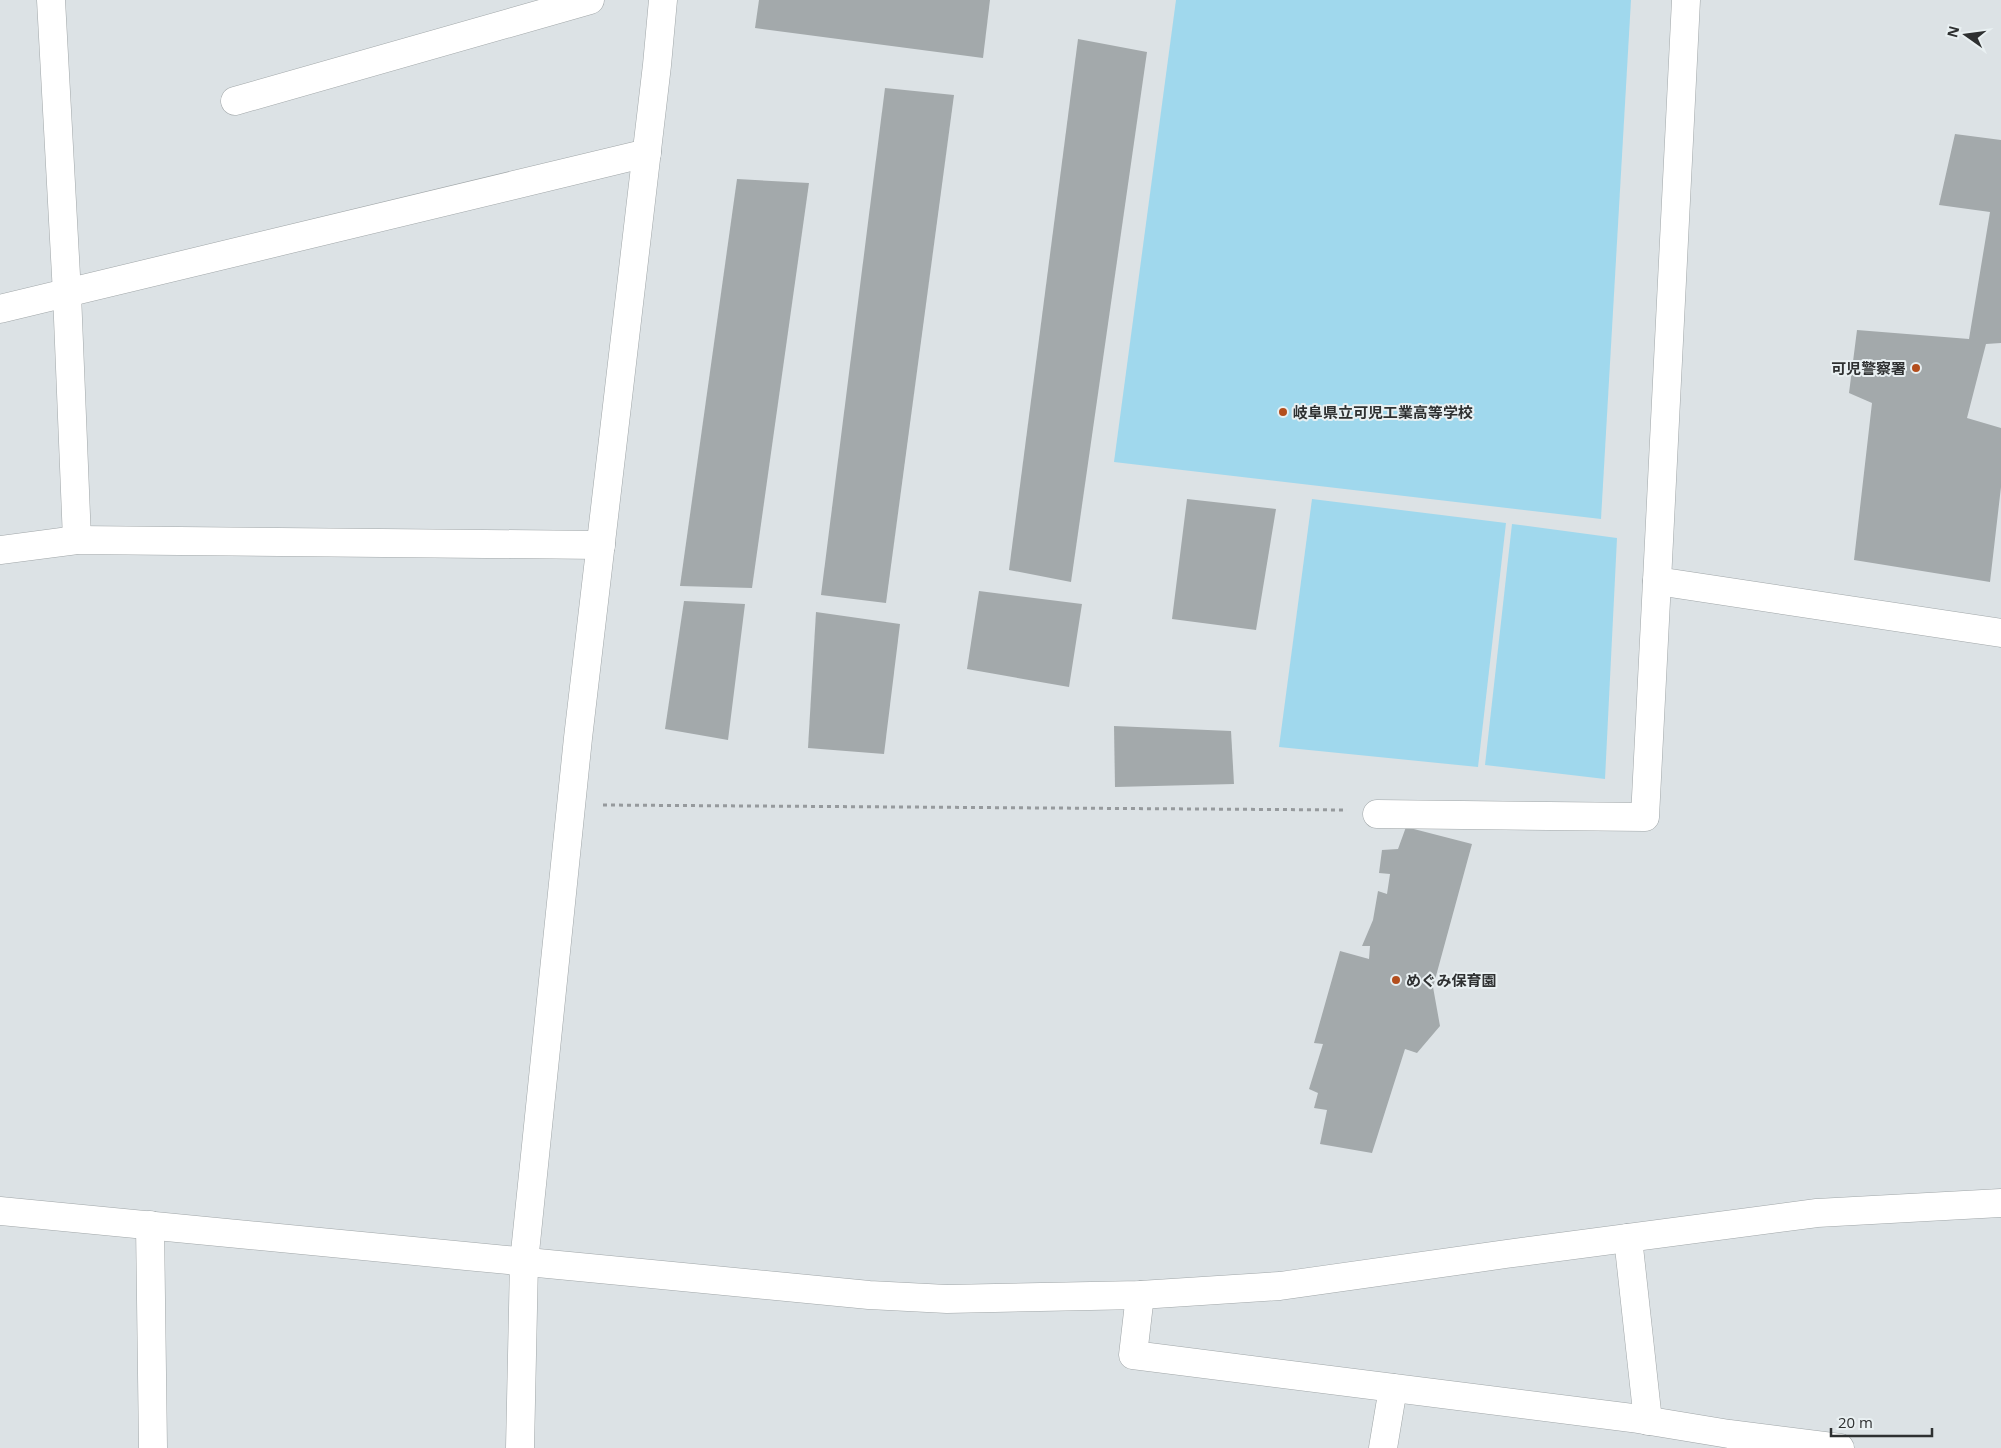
<svg xmlns="http://www.w3.org/2000/svg" width="2001" height="1448" font-family="'Open Sans','Noto Sans JP',sans-serif">
<style>
.green{fill:#a0d8ed}
.building{fill:#a3a9ab}
.lines{fill:none;stroke-linecap:round;stroke-linejoin:round}
.minor-casing{stroke:#a0a6a8;stroke-width:29}
.tertiary-casing{stroke:#a0a6a8;stroke-width:29}
.path{stroke:#969a9d;stroke-width:3;stroke-dasharray:4 4;stroke-linecap:butt}
.minor{stroke:#fff;stroke-width:28}
.tertiary{stroke:#fff;stroke-width:28}
.poi-dot{fill:#b34e1d;stroke:#e9f0f2;stroke-width:2}
.labels{text-anchor:middle;dominant-baseline:central;stroke-width:4;stroke-linejoin:round;paint-order:stroke}
.poi-label{font-size:15px;font-weight:bold;fill:#2e3031;stroke:#e9f0f2;text-anchor:start}
</style>
<rect width="100%" height="100%" fill="#dce2e5"/>
<g class="green">
<polygon points="1176,0 1631,0 1601,519 1114,462"/>
<polygon points="1312,499 1506,523 1478,767 1279,747"/>
<polygon points="1512,524 1617,538 1605,779 1485,765"/>
</g>
<g class="building">
<polygon points="759,0 990,0 983,58 755,28"/>
<polygon points="1078,39 1147,52 1071,582 1009,570"/>
<polygon points="885,88 954,95 886,603 821,595"/>
<polygon points="1955,134 2001,140 2001,343 1986,344 1967,418 2001,428 2001,487 1990,582 1854,560 1872,403 1849,393 1857,330 1969,339 1990,212 1939,205"/>
<polygon points="737,179 809,183 752,588 680,586"/>
<polygon points="1187,499 1276,509 1256,630 1172,619"/>
<polygon points="979,591 1082,604 1069,687 967,669"/>
<polygon points="684,601 745,604 728,740 665,729"/>
<polygon points="816,612 900,624 884,754 808,748"/>
<polygon points="1114,726 1231,731 1234,784 1115,787"/>
<polygon points="1406,827 1472,844 1433,987 1440,1026 1417,1053 1405,1049 1372,1153 1320,1144 1327,1110 1314,1108 1318,1093 1309,1089 1323,1044 1314,1043 1340,951 1369,959 1370,946 1362,946 1373,920 1378,891 1387,894 1390,874 1379,873 1382,850 1398,849"/>
</g>
<g class="lines">
<g class="minor-casing">
<g id="minor">
<polyline points="51,0 67,294 77,540"/>
<polyline points="1686,0 1657,581 2001,633"/>
<polyline points="235,101 590,0"/>
<polyline points="0,309 647,153"/>
<polyline points="0,550 77,540 601,545"/>
<polyline points="1377,814 1645,817 1657,581"/>
<polyline points="150,1225 153,1448"/>
<polyline points="1628,1238 1648,1421"/>
<polyline points="1140,1295 1133,1355 1632,1418 1729,1434 1840,1448"/>
<polyline points="520,1448 524,1262 578,738 657,65 663,0"/>
<polyline points="1383,1448 1393,1388"/>
</g>
</g>
<g class="tertiary-casing">
<polyline id="tertiary" points="0,1211 869,1295 947,1299 1140,1295 1280,1286 1506,1254 1817,1213 2001,1203"/>
</g>
<polyline class="path" points="603,805 1347,810"/>
<use href="#minor" class="minor"/>
<use href="#tertiary" class="tertiary"/>
</g>
<g class="poi-dot">
<circle cx="1916" cy="368" r="5"/>
<circle cx="1283" cy="412" r="5"/>
<circle cx="1396" cy="980" r="5"/>
</g>
<g class="labels">
<g class="poi-label">
<text x="1906" y="368" text-anchor="end">可児警察署</text>
<text x="1293" y="412">岐阜県立可児工業高等学校</text>
<text x="1406" y="980">めぐみ保育園</text>
</g>
</g>
<g transform="translate(1966 35) rotate(284)" stroke="#e9f0f2" stroke-width="4" paint-order="stroke">
<path d="M0-4L9 19L0 12L-9 19Z" fill="#2e3031"/>
<text y="-8" font-size="14" font-weight="bold" text-anchor="middle" fill="#2e3031">N</text>
</g>
<path d="M1831 1428v8h101v-8" fill="none" stroke="#2e3031" stroke-width="2.5"/>
<text x="1838" y="1428" font-size="15" fill="#2e3031" stroke="#e9f0f2" stroke-width="4" paint-order="stroke">20 m</text>
</svg>
